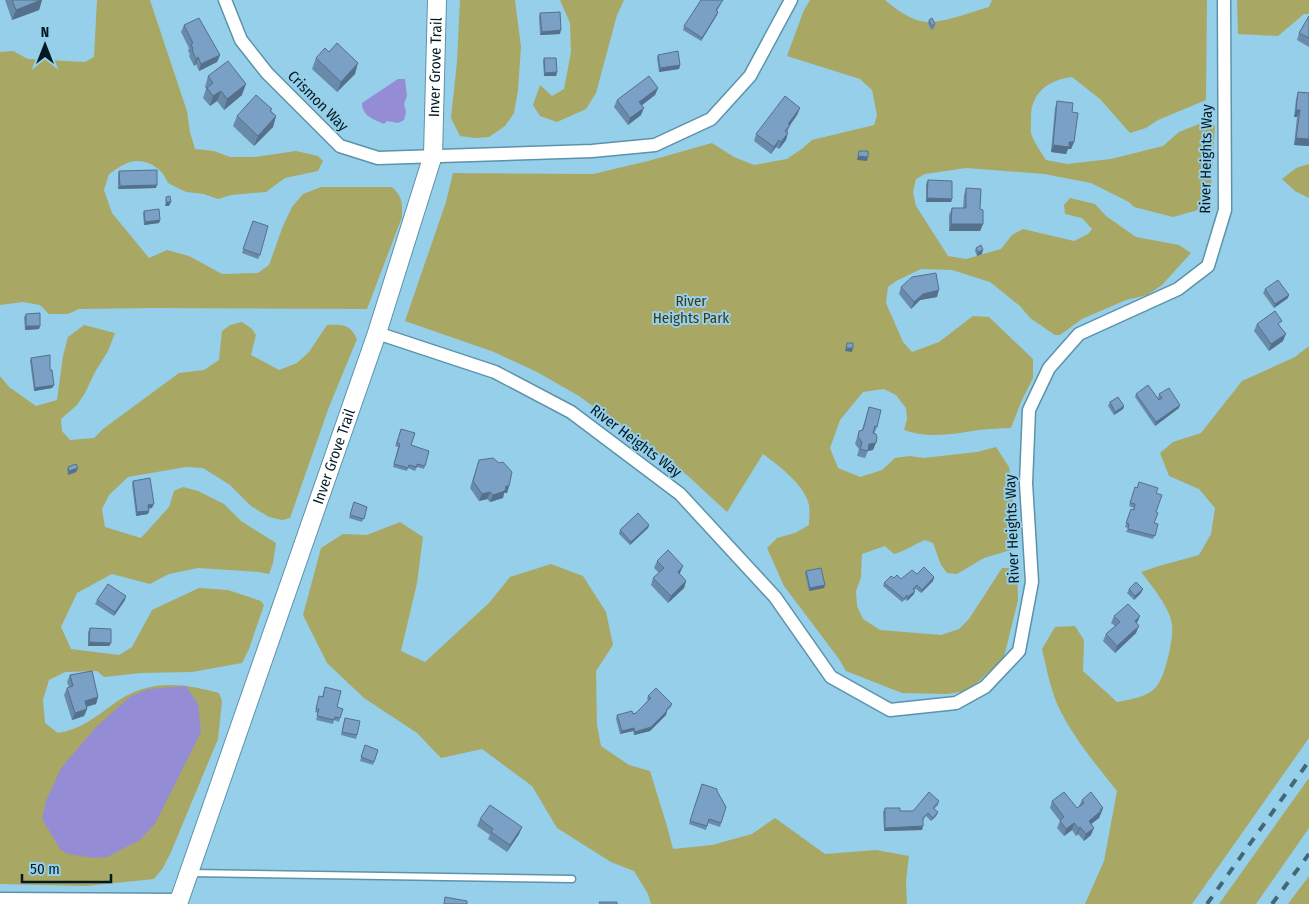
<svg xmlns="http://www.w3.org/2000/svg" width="1309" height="904" font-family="'Fira Sans Condensed',sans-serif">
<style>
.green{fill:#a8a764}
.water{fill:#948dd5}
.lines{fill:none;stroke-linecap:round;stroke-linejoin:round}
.lane-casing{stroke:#5c93ab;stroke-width:9}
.street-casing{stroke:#5c93ab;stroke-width:15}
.secondary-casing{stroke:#5c93ab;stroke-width:20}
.lane{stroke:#fff;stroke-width:6}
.street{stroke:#fff;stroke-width:12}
.secondary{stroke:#fff;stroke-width:18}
.rail{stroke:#426878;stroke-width:4;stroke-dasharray:9 9;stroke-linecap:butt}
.wall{fill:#698aa9}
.shaded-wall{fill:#55708a}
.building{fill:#7aa0c5;stroke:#55708a}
.labels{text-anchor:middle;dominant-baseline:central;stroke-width:4;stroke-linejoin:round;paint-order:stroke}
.street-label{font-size:15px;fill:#031a23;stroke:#96cfe9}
.park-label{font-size:15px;fill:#3b3a16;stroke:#96cfe9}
</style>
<rect width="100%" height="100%" fill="#96cfe9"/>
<g class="green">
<path d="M97,0H150L187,111L190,132L195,149L214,151L230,157H255L296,151L318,156L323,161L318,171L285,178L266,192L231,195L218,199L204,194L186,192L168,183C162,168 147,158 130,162C123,164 115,170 109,174L104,190L112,213L149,258L167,250L189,256L222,274L258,273L269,265L283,226L292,207L303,194L321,187H392C403,197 402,203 402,217L367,309L152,308L79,309L68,314H49L40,305L23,302L0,305V52L13,51L28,59L85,62L94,57Z"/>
<polygon points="460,0 515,0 521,47 518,90 514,113 505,126 489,137 475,138 460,136 451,118 457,62"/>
<polygon points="560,0 624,0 617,15 596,93 586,109 557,122 540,116 533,105 540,85 552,96 564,89 571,52 570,23"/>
<path d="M810,0H885C897,10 915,24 933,22C951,20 971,12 989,7L992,0H1207L1206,100L1158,120L1146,128L1130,133L1100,99L1072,77C1047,80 1030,94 1031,120C1031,125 1030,131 1032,136C1035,144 1041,152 1046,160L1067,164L1111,159L1163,146L1179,132L1209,120L1215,126L1211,188L1204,203L1198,210L1173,217L1134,207L1129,202L1091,183L1044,174L966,168L925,174L916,179L913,192L916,206L948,256L966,259L1001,249L1012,235L1023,229L1074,241L1088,234L1092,229L1082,218L1065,214L1064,205L1070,198L1095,204L1106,216L1136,237L1179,245L1191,253L1162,285L1147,295L1126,300L1082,319L1060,335H1055L1030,318L1020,306L990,282L952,270L921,269L896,281L888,287L886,303L903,342L912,352L939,342L973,316L989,317L1033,359V378L1021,402L1011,428C1000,428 989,429 979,430C953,434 929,439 904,430L907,419L906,408L896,395L884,389L863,392L840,420L830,448L838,468L860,477L882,470L895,458L910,456L923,458L977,452L996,447L1009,467L1017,533L1014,549L984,558L957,574L947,573L941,565L933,543L925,540C914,544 906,551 894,554L885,546L862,554L861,577L856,591L857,606L863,619L880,630L941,635L959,629L969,619L1002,568H1010L1017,572L1018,600L1004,657L978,682L965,691L948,694L902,693L846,671L839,659L784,586L767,548L777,538L795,533L809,525C809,519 810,511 809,505C804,484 779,466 763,454L727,512L687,475L579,396L537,372L494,352L405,321L446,202L453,173L593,174L648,161L712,143L734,157L754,165L787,159L803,148L812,140L874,125L877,115L872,90L860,79L787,56L804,10Z"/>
<polygon points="1237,0 1309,0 1309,14 1304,14 1278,36 1238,34"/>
<polygon points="1309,164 1309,198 1295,191 1282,179 1296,168"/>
<path d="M242,322L252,329L256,335L251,355L279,370L297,363L309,352L327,325C343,324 350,324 357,339L329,407L290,518L282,520L269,517L251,506L230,485L203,468L186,467L128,477L109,495L102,509L105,527L141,538L169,507L174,491L183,487L198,491L224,504L241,521L276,543L273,563L269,574L259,572L198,568L169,574L150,584L112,574L77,593L61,627L71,649L119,655L132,647L152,610L199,588L228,590L261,601L264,605L249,649L242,663L192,672L141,673L104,677L97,671L65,672L49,680L43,700L45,723L58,733C79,730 96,717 112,705C146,679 180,682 219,693L222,701L218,739L171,852L163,868L154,879L86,886L0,884V376L9,387L36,406L57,400L63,356L68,337L84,325L115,333L108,351L95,372L85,393L77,405L61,419L62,431L70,440L94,438L103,429L179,373L204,370L219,360L222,331L230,325Z"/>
<path d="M1309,346V738L1192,904H1085L1104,861L1117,791C1097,766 1076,741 1061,712C1051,693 1047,670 1042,649L1055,627L1075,626L1084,640L1083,671L1117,702C1131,699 1146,698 1156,687C1165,678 1174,637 1172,625C1171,609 1151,585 1141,572L1159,566L1199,555L1211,534L1215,508L1199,489L1169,476L1160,453L1173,442L1201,433L1242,381L1295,357Z"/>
<polygon points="400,522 423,537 417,583 401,651 425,662 489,603 510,577 551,564 583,576 606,612 613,645 596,671 597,725 601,746 629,765 650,771 667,826 673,849 712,845 752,834 775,818 825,854 876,850 909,856 906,881 907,904 651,904 648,894 634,871 611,862 557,828 532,786 482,749 441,758 417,733 364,698 327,663 303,615 321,548 343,534 367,535"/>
<polygon points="1309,778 1309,828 1256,904 1219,904"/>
<polygon points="1309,876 1309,904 1288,904"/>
</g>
<g class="water">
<path d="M398,79H405L407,96L404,104L406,112L404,120L398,123L387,121L384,124C373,119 362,116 362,103Z"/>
<polygon points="186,686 198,704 201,732 155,824 140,840 107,857 94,858 67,854 60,849 42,819 46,801 61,768 96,727 131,696 149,689"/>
</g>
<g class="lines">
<g class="lane-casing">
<polyline id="lane" points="190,873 572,879"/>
</g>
<g class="street-casing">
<g id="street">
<polyline points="225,0 241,40 267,73 340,146 378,158 592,151 655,145 711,119 750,76 791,0"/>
<polyline points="377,333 495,372 571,412 680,494 775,597 831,677 890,710 956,703 985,687 1019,651 1032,582 1026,483 1029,410 1049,368 1079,334 1178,289 1208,266 1225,210 1224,0"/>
<polyline points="0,899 179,900"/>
</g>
</g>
<g class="secondary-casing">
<g id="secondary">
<path id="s1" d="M178,904L377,333L433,155L437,0"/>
</g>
</g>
<use href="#lane" class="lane"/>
<use href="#street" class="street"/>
<use href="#secondary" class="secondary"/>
<g class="rail">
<polyline points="1207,904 1309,761"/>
<polyline points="1272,904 1309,854"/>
</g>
</g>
<g class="wall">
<polygon points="5,0 42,0 39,10 12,20"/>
<polygon points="723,0 717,11 717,15 701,41 683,30 684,26"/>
<polygon points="540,13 560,34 540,35 539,17"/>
<polygon points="1309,16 1309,47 1297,40 1299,33"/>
<polygon points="929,20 935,24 934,28 931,30 928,23"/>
<polygon points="184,25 220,55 217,62 199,71 196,64 194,66 189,56 190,54 188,51 189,48 181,32"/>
<polygon points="658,55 680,65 679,69 659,72 657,58"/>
<polygon points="316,58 355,74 337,92 312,69"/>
<polygon points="544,58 557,72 556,76 544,76 543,62"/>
<polygon points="208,76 242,95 224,110 217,101 210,106 203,98 206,89 205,87"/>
<polygon points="658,88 655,95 642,105 641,115 628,125 614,107 617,100"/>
<polygon points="1298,92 1309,93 1309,146 1294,145 1297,117 1294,117 1296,99"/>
<polygon points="1057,101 1074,142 1071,149 1068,149 1066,154 1051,152 1055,108"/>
<polygon points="800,108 797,115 790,125 787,133 786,140 779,149 776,147 771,154 754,141 756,134"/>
<polygon points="272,109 271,111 276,116 273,127 254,146 233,126 237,116"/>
<polygon points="119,171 156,188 118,189 118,174"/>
<polygon points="928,180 952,199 951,202 926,202 926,184"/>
<polygon points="966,188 983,224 980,231 949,231 949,215 952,208 963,208 964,195"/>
<polygon points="144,211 160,220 159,223 144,225 143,214"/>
<polygon points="253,221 260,255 258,259 242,253"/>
<polygon points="976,248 982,254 977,256 975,251"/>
<polygon points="901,287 937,297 920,300 911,309 899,294"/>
<polygon points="1265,289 1288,298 1274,308 1263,293"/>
<polygon points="26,314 40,326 39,329 25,330 24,317"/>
<polygon points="1257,324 1280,326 1283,341 1269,351 1254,331"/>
<polygon points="31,358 50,370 54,385 52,388 34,391 30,361"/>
<polygon points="1136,394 1159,400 1158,398 1159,394 1179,408 1155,426 1135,397"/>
<polygon points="1110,402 1124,406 1123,409 1114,415 1108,406"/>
<polygon points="869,407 877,427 874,434 873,450 868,451 865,458 857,456 859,449 855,444 859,431 862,430"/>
<polygon points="401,429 411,445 429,451 424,469 417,467 415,471 408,468 407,471 393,467 398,447 395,446"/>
<polygon points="479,460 509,486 507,493 504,493 503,498 490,502 487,499 479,501 470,488"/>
<polygon points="68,467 78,468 76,472 68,475 67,470"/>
<polygon points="133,481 152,508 149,508 148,514 136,516 132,484"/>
<polygon points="1135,487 1156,493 1156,512 1154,523 1158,524 1153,539 1126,532 1128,528 1125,527 1131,509 1133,510 1134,508 1129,506"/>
<polygon points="354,502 367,507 362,522 349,518"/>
<polygon points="649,525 648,528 630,545 619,534 620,530"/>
<polygon points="657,561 680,573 680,574 686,581 684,588 668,603 651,585 653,578 659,573 654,568"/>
<polygon points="806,571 824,588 809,591 805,574"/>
<polygon points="917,574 934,577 933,581 921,593 916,589 914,590 914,594 907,601 906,599 902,602 883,586 884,583 894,578 901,579"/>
<polygon points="1129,589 1141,593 1134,600 1127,593"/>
<polygon points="97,600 125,600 114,616 95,604"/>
<polygon points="1114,616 1137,623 1136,633 1115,653 1103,641 1106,634 1115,626 1111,623"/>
<polygon points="90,628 111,643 109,646 88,646 88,632"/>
<polygon points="70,675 98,697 96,704 86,707 87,709 84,716 72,720 64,695 67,688 69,687 67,682"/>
<polygon points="325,687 337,707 340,718 339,722 334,720 333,724 316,720 318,713 315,712 319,696 322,697"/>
<polygon points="648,696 672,704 671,707 667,711 666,715 650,731 634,735 633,731 620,734 616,719 617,715 636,713 648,700 647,699"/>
<polygon points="345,718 357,735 356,739 341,735"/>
<polygon points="365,745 378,750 373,765 360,761"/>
<polygon points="702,784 717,791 726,807 720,827 708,823 706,830 689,824"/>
<polygon points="1082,800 1103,808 1099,818 1091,824 1091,835 1084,841 1078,834 1076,836 1072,830 1064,836 1057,828 1060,821 1050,808 1052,801 1077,808 1079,806"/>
<polygon points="939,801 938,805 934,809 938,812 936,816 931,821 926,816 923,820 922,830 884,831 883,812 885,808 900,811 913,811"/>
<polygon points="480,819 522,827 519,834 507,852 488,839 490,835 477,826"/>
</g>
<g class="shaded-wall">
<polygon points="41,0 42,0 39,10 12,20 16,10"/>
<polygon points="718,12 717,15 701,41 702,38"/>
<polygon points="561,30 560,34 540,35 542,32"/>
<polygon points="220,55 217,62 199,71 201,64"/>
<polygon points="198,57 196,64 194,66 196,59"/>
<polygon points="358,63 355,74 337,92 341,82"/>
<polygon points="680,65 679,69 659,72 660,68"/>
<polygon points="557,72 556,76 544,76 545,73"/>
<polygon points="246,84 242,95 224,110 227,99"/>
<polygon points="658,88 655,95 637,109 639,102"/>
<polygon points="221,91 217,101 210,106 213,96"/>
<polygon points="644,108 641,115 628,125 630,118"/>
<polygon points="800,108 797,115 786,131 788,124"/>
<polygon points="1296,110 1300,110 1297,117 1294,117"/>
<polygon points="276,116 273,127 254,146 258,136"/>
<polygon points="788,133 786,140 779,149 781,142"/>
<polygon points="1296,138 1309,139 1309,146 1294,145"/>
<polygon points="779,140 776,147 771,154 774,147"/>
<polygon points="1069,142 1074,142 1071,149 1068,149 1066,154 1051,152 1053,145"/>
<polygon points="858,156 868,157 867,161 857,160"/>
<polygon points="157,185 156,188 118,189 120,186"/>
<polygon points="927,198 952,199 951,202 926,202"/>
<polygon points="166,202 171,202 169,206 165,206"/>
<polygon points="160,220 159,223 144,225 145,222"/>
<polygon points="951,224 983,224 980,231 949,231"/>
<polygon points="983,250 982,254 977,256 978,252"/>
<polygon points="939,290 937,297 920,300 911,309 914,302 923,294"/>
<polygon points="1289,295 1288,298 1274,308 1275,304"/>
<polygon points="26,326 40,326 39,329 25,330"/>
<polygon points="1286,334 1283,341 1269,351 1271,344"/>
<polygon points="846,348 853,348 852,352 845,351"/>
<polygon points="54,385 52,388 34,391 35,388"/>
<polygon points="1180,405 1179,408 1155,426 1156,422"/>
<polygon points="1124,406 1123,409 1114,415 1115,412"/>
<polygon points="876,443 873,450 867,451 869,444"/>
<polygon points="78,468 76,472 68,475 69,471"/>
<polygon points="506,486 509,486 507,493 504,493 503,498 490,502 493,495"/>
<polygon points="490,492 487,499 479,501 482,494"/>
<polygon points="154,504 152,508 147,509 148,505"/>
<polygon points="149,511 148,514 136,516 137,512"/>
<polygon points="649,525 648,528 630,545 631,542"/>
<polygon points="683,566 680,573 675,579 678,572"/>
<polygon points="934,577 933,581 921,593 922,590"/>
<polygon points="686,581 684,588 668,603 671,596"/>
<polygon points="825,585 824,588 809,591 810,588"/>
<polygon points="1143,589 1141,593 1134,600 1135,596"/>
<polygon points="915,591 914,594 907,601 908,597"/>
<polygon points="126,596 125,600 114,616 115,612"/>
<polygon points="1140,616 1137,623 1132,628 1135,621"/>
<polygon points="1139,626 1136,633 1115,653 1117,646"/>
<polygon points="89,642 111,643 109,646 88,646"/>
<polygon points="98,697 96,704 82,708 85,701"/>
<polygon points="87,709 84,716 72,720 75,713"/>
<polygon points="667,711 666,715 650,731 634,735 635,732"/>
<polygon points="634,728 633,731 620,734 622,731"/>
<polygon points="1103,808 1099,818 1086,828 1089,821"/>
<polygon points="938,812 936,816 931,821 933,818"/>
<polygon points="1074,823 1072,830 1064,836 1066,829"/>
<polygon points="923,826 922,830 884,831 885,828"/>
<polygon points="522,827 519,834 507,852 510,845"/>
<polygon points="1080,827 1078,834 1076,836 1079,829"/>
<polygon points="1094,828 1091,835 1084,841 1086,834"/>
</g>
<g class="building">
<polygon points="12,0 41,0 16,10"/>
<polygon points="701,0 723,0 716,10 718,12 702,38 684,26"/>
<polygon points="560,12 561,30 542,32 540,13"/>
<polygon points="1309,16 1309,38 1299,33"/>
<polygon points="199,18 220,55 201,64 198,57 196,59 192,50 193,49 191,44 193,43 184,25"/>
<polygon points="932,18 935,24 932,26 929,20"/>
<polygon points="337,43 358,63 341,82 316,58 325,48 329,52"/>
<polygon points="678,51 680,65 660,68 658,55"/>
<polygon points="544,58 556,58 557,72 545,73"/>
<polygon points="228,61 246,84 227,99 221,91 213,96 207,88 213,83 208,76"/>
<polygon points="649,76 658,88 639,102 644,108 630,118 617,100"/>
<polygon points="1298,92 1309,93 1309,139 1296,138 1300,110 1296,110"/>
<polygon points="256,95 272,109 270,111 276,116 258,136 237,116"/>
<polygon points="785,96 800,108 788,124 790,125 785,131 788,133 781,142 779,140 774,147 756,134"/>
<polygon points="1057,101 1073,103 1072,112 1078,113 1074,142 1069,142 1069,147 1053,145"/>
<polygon points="859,151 868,151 868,157 858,156"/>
<polygon points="157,170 157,185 120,186 119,171"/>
<polygon points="928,180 952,181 952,199 927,198"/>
<polygon points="966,188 981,189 980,209 983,210 983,224 951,224 952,208 966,208"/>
<polygon points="170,196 171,202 166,202 166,197"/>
<polygon points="159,209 160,220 145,222 144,211"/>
<polygon points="253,221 268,226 260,255 243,249"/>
<polygon points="981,245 983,250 978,252 976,248"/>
<polygon points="936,273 939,290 923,294 914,302 901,287 912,277"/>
<polygon points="1278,280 1289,295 1275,304 1265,289"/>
<polygon points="1275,311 1282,321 1278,324 1286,334 1271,344 1257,324"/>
<polygon points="40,313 40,326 26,326 26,314"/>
<polygon points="847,343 853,343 853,348 846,348"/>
<polygon points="50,355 50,370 52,370 54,385 35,388 31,358"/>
<polygon points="1148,385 1159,400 1162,398 1159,394 1169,388 1180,405 1156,422 1136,394"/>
<polygon points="1118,397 1124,406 1115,412 1110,402"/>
<polygon points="869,407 881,410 877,427 875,426 873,433 876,434 877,438 876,443 869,444 868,451 860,449 862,442 858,437 859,431 863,430"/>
<polygon points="401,429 415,433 411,445 429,451 425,466 417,464 417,467 409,465 408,468 394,464 400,444 397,443"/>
<polygon points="493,458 499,463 503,462 512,472 509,486 506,486 505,491 493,495 490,492 482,494 473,481 479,460"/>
<polygon points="76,464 78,468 69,471 68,467"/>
<polygon points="150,478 154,504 148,505 149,511 137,512 133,481"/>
<polygon points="1139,482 1158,488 1156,493 1162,495 1156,512 1158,513 1154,523 1158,524 1155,536 1128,529 1129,524 1126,523 1131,509 1134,510 1135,504 1130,503 1135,487 1137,488"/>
<polygon points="354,502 367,507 364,519 350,515"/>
<polygon points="638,513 649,525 631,542 620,530"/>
<polygon points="668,550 683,566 678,572 686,581 671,596 653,578 664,568 657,561"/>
<polygon points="924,567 934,577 922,590 917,585 913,589 915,591 908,597 907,595 904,599 884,583 891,576 894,578 897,575 901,579 912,570 917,574"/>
<polygon points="821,568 825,585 810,588 806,571"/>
<polygon points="1136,582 1143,589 1135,596 1129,589"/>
<polygon points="108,584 126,596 115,612 97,600"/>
<polygon points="1128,604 1140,616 1135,621 1139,626 1117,646 1106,634 1120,622 1114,616"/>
<polygon points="90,628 111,629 111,643 89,642"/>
<polygon points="92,671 98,697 85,701 87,709 75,713 67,688 73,686 70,675"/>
<polygon points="325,687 341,691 337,707 343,709 340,718 335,717 334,720 317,716 319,709 316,709 319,696 323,697"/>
<polygon points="656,688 672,704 666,710 667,711 651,727 635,732 634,728 622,731 617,715 632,711 633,714 636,713 651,698 648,696"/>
<polygon points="345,718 360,721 357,735 342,732"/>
<polygon points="365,745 378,750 374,762 361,757"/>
<polygon points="702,784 717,789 717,791 726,807 721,823 709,819 707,826 690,821"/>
<polygon points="929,792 939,801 933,808 938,812 933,818 928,813 923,818 923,826 885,828 885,808 900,808 900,811 913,811"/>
<polygon points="1064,792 1077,808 1084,803 1082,800 1091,792 1103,808 1100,810 1101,811 1089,821 1094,828 1086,834 1080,827 1079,829 1074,823 1066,829 1060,821 1064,817 1052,801"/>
<polygon points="490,805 522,827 510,845 491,832 493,829 480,819"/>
<polygon points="445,897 467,901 467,904 444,904"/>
<polygon points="599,902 617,902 617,904 600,904"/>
</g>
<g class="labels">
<g class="street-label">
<text stroke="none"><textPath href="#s1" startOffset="879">Inver Grove Trail</textPath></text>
<text transform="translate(318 101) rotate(45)">Crismon Way</text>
<text transform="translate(1206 159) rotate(-89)">River Heights Way</text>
<text transform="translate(636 441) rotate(37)">River Heights Way</text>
<text stroke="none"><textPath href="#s1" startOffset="474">Inver Grove Trail</textPath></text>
<text transform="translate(1012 529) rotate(-92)">River Heights Way</text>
</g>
<g class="park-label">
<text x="691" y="301">River<tspan x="691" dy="17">Heights Park</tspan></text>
</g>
</g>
<g transform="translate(45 45)" stroke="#96cfe9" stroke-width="4" paint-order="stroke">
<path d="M0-4L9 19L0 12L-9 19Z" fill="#031a23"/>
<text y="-8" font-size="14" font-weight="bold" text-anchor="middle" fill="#031a23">N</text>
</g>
<path d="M22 874v8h89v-8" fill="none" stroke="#031a23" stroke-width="2.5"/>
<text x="30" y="874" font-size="15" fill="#031a23" stroke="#96cfe9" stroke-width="4" paint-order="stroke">50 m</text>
</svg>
